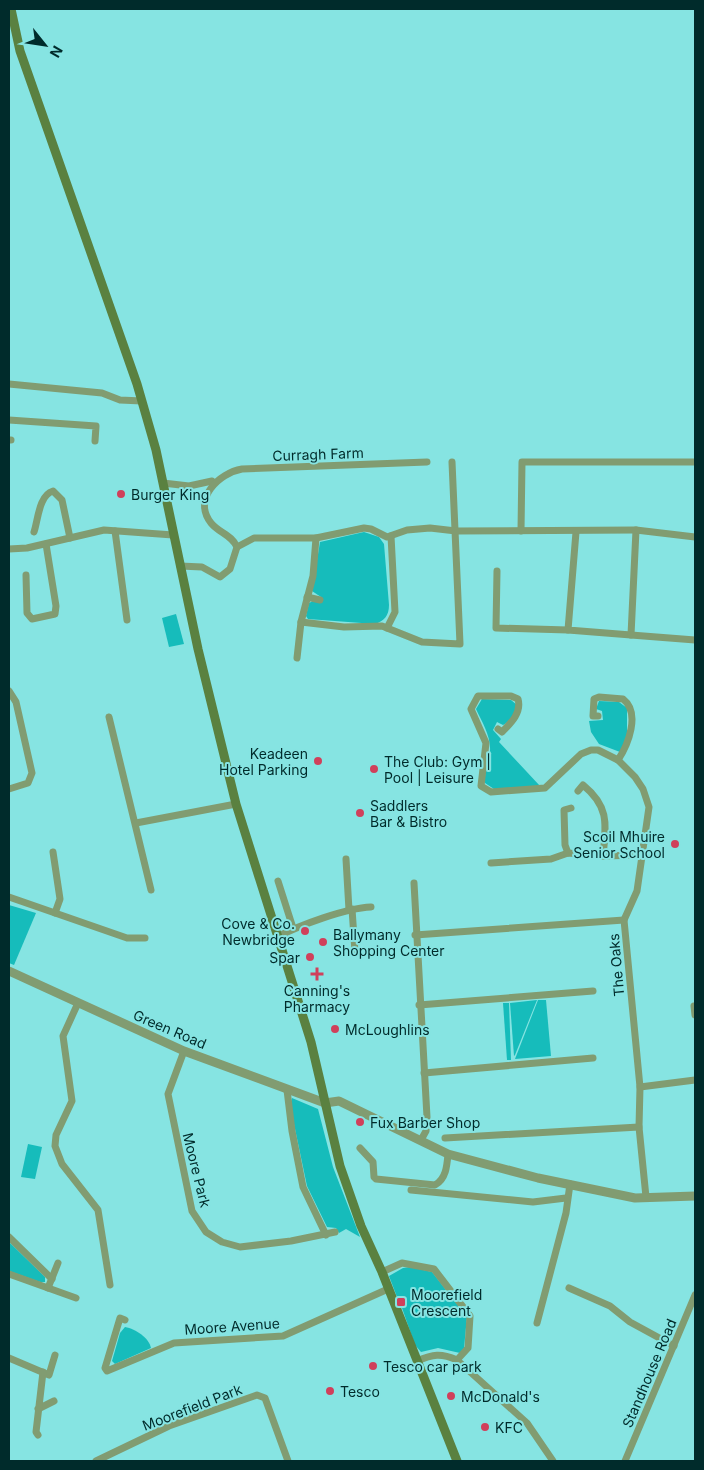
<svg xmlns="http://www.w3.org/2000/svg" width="704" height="1470" font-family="Inter,sans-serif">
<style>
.green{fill:#16bcbb}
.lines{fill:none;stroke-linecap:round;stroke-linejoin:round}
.minor{stroke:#819c71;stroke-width:7}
.tertiary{stroke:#819c71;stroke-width:9}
.secondary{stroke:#5a8140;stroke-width:9}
.poi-dot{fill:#d0405b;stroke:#86e4e2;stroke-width:2}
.labels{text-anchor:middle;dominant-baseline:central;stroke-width:4;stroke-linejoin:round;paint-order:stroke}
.street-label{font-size:14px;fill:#002b2b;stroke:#86e4e2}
.poi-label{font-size:14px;fill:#002b2b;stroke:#86e4e2;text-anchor:start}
</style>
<rect width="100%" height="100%" fill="#86e4e2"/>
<g class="green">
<path d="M364,532L379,537L384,544L389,605C389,616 384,621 375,624L308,619L306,616L309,603L321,597L312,591L320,542Z"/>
<polygon points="176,614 184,644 169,647 162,618"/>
<path d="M482,699L511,700L517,705C516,712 510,722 503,725L497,722L493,730L501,739L499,742L540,786L494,789L485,783C484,771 489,762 490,751C491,736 482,722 476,709Z"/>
<polygon points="599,701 619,702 627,708 627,738 620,752 599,744 591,732 589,721 603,720 602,711 596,709"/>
<polygon points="9,905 36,913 14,965 9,963"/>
<polygon points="537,1000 515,1055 514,1056 510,1003"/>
<polygon points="538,1000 546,1000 551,1056 515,1059"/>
<polygon points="503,1003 509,1003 511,1060 507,1060"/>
<polygon points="292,1098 318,1109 333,1167 360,1237 346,1229 339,1233 336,1228 327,1227 307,1186 290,1105"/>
<polygon points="28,1144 42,1147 35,1179 21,1177"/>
<polygon points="9,1242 45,1277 45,1282 40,1282 9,1271"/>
<polygon points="410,1267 432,1272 467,1317 464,1348 460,1353 438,1348 421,1352 415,1345 402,1308 405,1306 399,1296 397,1297 389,1276 403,1268"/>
<path d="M125,1327C136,1329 149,1338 151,1348L115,1364L112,1361L120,1333Z"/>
</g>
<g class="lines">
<g class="minor">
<polyline points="9,384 102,393 120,400 142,401"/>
<polyline points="9,420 96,426 95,441"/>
<polyline points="9,440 11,440"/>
<polyline points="163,483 189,486 212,481 214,483"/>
<polyline points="115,531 127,620"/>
<polyline points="521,531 522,462 695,462"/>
<path d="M34,532C38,520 39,495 53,491L62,500L70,538"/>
<polyline points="576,532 568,630 631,635 636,530 695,537"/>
<polyline points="391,536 395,612 387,628 422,642 460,644 452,462"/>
<polyline points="316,538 313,576 301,622 344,627 382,626 387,628"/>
<path d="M237,547C232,535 219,533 211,523C192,499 219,473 242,469L427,462"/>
<polyline points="9,549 27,548 104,530 173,535"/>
<polyline points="180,566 202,567 220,577 230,569 237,547 254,538 316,538 364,528 371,529 387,537 407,530 430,528 456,531 636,530"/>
<polyline points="497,571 496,628 568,630"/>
<polyline points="26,575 27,613 32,619 55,614 56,606 46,544"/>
<polyline points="307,597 320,600"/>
<polyline points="631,635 695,640"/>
<polyline points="297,658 301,622"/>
<polyline points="9,691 16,702 32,773 28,783 9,789"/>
<path d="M598,716H593L594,699L599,697L623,699C641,713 628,745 618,760"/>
<polyline points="109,717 151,890"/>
<path d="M498,729L502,732C510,724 522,713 518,699L511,696H478L471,709L486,743L481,786L491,792L545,788L581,754L591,750H598L618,760L635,777L643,789L649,807L637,891L624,920"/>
<path d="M578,791L583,785C610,807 606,825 603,856"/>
<polyline points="136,823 236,804"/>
<polyline points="53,852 60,899 55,913"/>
<polyline points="568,853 565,845 564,810 571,808"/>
<polyline points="346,859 349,910"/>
<polyline points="491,863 551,859 568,853 603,856 642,855"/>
<polyline points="278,881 293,928"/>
<polyline points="414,883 427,1117 426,1131 421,1140"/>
<polyline points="9,897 127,938 145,938"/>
<polyline points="352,909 355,952"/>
<polyline points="415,935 624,920 640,1087 639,1127 646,1197"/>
<path d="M277,937C300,925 346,908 371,907"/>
<polyline points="78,1003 63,1036 72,1101 56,1135 55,1146 62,1164 98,1210 110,1285"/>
<polyline points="419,1005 593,991"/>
<polyline points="694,1006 695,1015"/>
<polyline points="184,1051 168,1094 192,1211 206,1232 222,1242 240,1247 291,1241 335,1232"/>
<polyline points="424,1073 593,1058"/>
<polyline points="640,1087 695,1080"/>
<polyline points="287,1090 292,1131 303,1187 326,1235"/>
<polyline points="445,1138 639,1127"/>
<path d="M360,1148L373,1162L374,1177L376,1179L435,1185C446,1179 447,1166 448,1154"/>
<polyline points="411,1190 533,1202 566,1198"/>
<polyline points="9,1237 52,1279"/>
<polyline points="382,1272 402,1263 434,1269 470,1316 468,1348 457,1360"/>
<polyline points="9,1274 76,1298"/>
<polyline points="48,1288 58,1263"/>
<polyline points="569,1288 610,1306 630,1322 674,1346"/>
<polyline points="125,1320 120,1318 105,1368 107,1371 174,1343 283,1336 388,1289"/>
<polyline points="537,1323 566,1213 570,1184"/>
<polyline points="9,1358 49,1375 55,1355"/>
<path d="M417,1361C433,1354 441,1353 457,1360L527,1423L553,1461"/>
<polyline points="38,1409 54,1401"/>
<polyline points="38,1435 36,1432 43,1372"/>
<polyline points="96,1461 169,1426 257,1395 265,1398 288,1461"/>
<polyline points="625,1461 695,1295"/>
</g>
<polyline class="tertiary" points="9,971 184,1051 325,1103 339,1101 448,1154 538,1178 635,1198 695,1196"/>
<polyline class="secondary" points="11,9 20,51 137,384 156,450 198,649 236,804 311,1042 340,1166 361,1226 382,1272 457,1461"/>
</g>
<g class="poi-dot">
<circle cx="121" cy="494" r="5"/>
<circle cx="318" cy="761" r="5"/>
<circle cx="374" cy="769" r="5"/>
<circle cx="360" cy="813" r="5"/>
<circle cx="675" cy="844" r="5"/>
<circle cx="305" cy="931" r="5"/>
<circle cx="323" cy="942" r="5"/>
<circle cx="310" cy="957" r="5"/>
<path d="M314.5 966.5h5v5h5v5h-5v5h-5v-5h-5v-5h5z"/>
<circle cx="335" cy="1029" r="5"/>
<circle cx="360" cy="1122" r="5"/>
<rect x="396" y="1297" width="10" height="10" rx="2.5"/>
<circle cx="373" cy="1366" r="5"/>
<circle cx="330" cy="1391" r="5"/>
<circle cx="451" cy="1396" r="5"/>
<circle cx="485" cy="1427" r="5"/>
</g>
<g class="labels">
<g class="street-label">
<text transform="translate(318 454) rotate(-2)">Curragh Farm</text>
<text transform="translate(616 965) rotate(-95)">The Oaks</text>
<text transform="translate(170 1029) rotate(23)">Green Road</text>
<text transform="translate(197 1170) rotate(76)">Moore Park</text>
<text transform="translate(232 1326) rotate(-4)">Moore Avenue</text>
<text transform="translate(649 1373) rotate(-67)">Standhouse Road</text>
<text transform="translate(192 1407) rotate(-21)">Moorefield Park</text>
</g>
<g class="poi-label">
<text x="131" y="494">Burger King</text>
<text x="308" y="753" text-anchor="end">Keadeen<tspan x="308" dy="16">Hotel Parking</tspan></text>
<text x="384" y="761">The Club: Gym |<tspan x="384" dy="16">Pool | Leisure</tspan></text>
<text x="370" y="805">Saddlers<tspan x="370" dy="16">Bar &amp; Bistro</tspan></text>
<text x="665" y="836" text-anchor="end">Scoil Mhuire<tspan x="665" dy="16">Senior School</tspan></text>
<text x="295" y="923" text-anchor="end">Cove &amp; Co.<tspan x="295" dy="16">Newbridge</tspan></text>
<text x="333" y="934">Ballymany<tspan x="333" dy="16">Shopping Center</tspan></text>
<text x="300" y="957" text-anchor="end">Spar</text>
<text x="317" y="990" text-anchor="middle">Canning's<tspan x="317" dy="16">Pharmacy</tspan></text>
<text x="345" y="1029">McLoughlins</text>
<text x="370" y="1122">Fux Barber Shop</text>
<text x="411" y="1294">Moorefield<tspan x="411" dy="16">Crescent</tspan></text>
<text x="383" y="1366">Tesco car park</text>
<text x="340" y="1391">Tesco</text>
<text x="461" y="1396">McDonald's</text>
<text x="495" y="1427">KFC</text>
</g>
</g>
<rect width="704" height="1470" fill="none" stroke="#002b2b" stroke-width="20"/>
<g transform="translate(45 45) rotate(120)" stroke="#86e4e2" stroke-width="4" paint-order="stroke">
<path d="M0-4L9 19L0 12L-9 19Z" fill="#002b2b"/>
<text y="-8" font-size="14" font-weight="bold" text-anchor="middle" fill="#002b2b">N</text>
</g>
</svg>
